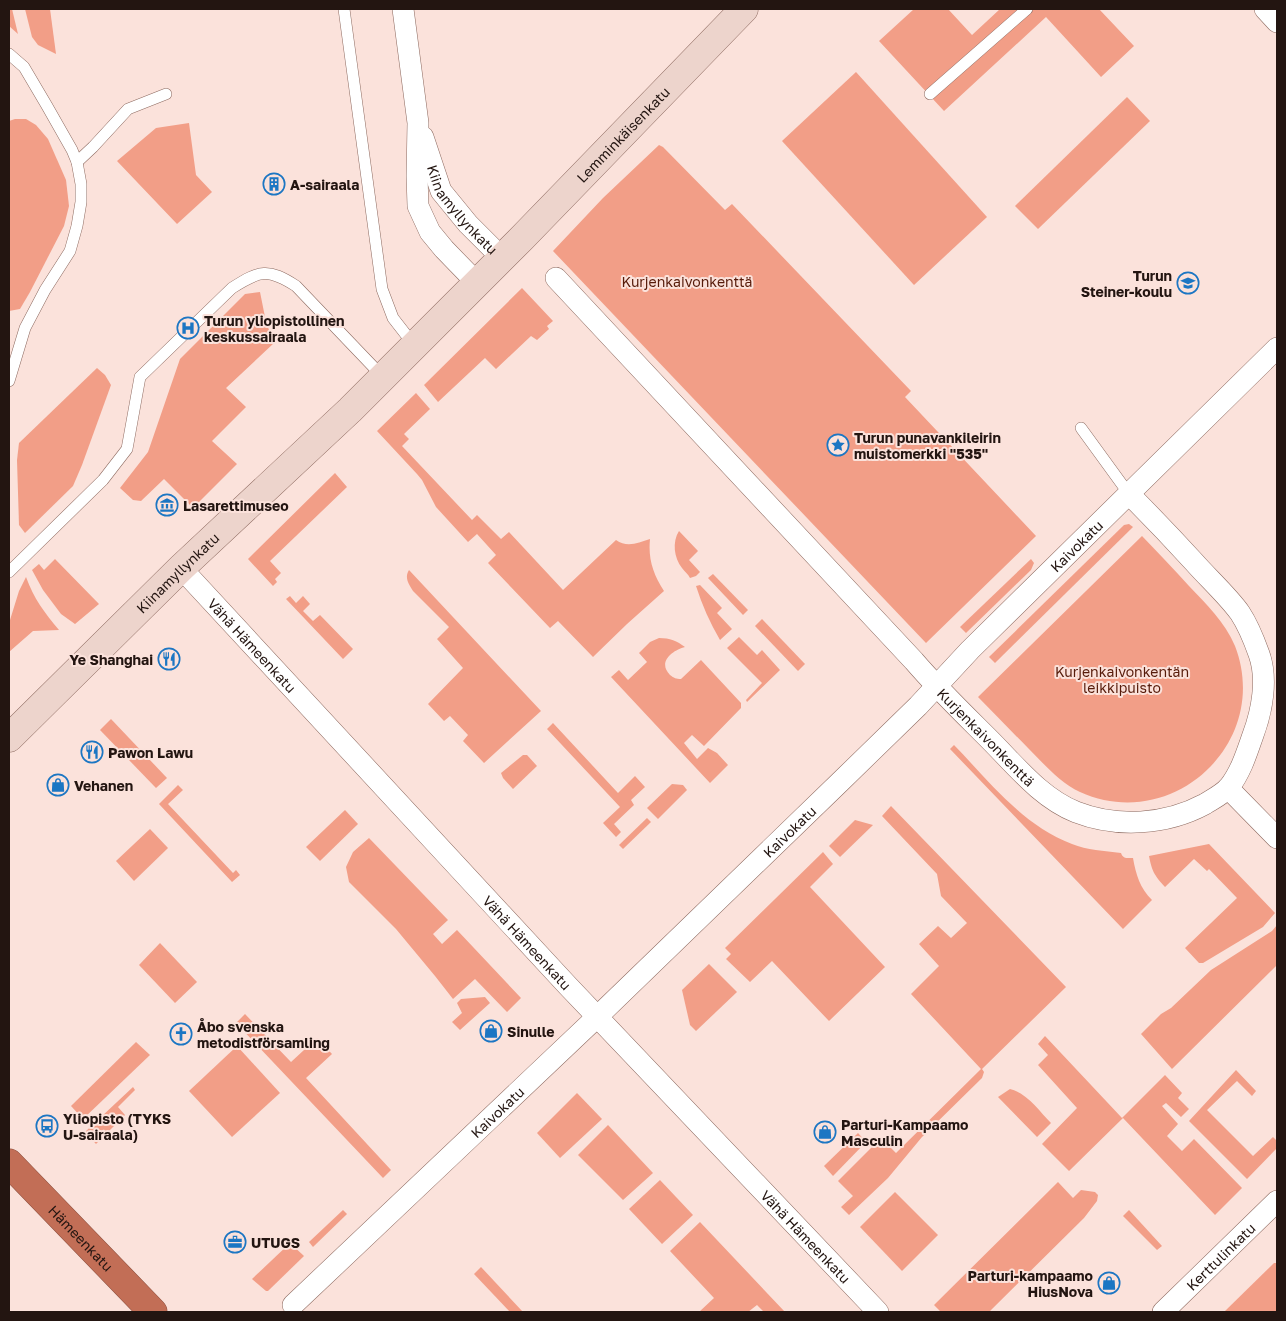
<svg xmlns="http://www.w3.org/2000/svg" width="1286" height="1321" font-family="'Golos Text',sans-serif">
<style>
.green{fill:#f29e87}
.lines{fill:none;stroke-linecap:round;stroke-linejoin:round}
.lane-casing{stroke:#8d6a60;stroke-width:12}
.street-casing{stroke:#8d6a60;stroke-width:22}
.secondary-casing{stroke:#8d6a60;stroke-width:29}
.highway-casing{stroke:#8a4f3e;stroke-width:29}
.lane{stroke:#fff;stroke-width:11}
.street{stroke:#fff;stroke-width:21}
.secondary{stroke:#edd4cc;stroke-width:28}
.highway{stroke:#c26e56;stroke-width:28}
.labels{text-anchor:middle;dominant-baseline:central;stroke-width:4;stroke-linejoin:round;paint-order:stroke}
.street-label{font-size:14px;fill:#231511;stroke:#fbe2db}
.poi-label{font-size:14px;font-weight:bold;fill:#231511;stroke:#fbe2db;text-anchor:start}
.park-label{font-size:14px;fill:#571b0a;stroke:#fbe2db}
</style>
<rect width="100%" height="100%" fill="#fbe2db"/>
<g class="green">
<polygon points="9,9 12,9 18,34 9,26"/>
<polygon points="25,9 50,9 56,54 38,45 32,37"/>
<polygon points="914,9 948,9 972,35 1000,9 1099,9 1134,46 1101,77 1046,17 944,111 879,41"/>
<polygon points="856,72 987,217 914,285 782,141"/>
<polygon points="1127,97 1150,121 1038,229 1015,206"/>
<polygon points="15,119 26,119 36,125 48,139 66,180 69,206 64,226 30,292 20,309 9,311 9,121"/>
<polygon points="189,123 196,175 212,192 177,224 117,161 156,128"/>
<polygon points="659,145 663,147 725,210 732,204 911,391 905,397 1036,536 926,643 553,251 603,198"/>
<polygon points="522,288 553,321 547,326 549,329 537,340 531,336 496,369 485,358 438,402 424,385"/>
<polygon points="260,292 266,322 274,343 226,388 246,407 212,441 237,464 193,508 164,479 141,501 133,500 120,488 148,452 180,359 245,294"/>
<polygon points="97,368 105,375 111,385 82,465 73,486 25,533 19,525 17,460 19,443"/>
<path d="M416,393L430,409L404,434L409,439L402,446L472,520L477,515L501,539L509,532L563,590L616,540C627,548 638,543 650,539C648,559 653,574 664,591L627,624L593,657L558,621L550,628L488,563L496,555L477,534L468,542L436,507L422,480L417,474L377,431Z"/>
<polygon points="335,473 347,487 270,561 281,573 275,579 277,582 273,586 248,559"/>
<polygon points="1129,524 1133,527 995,663 989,657 1124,525"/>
<path d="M679,531L698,551L689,560L700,572L696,576L690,578C688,574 685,572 682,568C674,558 672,542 679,531Z"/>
<path d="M1142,536C1158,553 1174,569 1189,586C1206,604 1225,622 1235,646C1272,742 1173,834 1080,792C1059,782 1044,764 1028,748C1011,731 995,714 978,697Z"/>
<polygon points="55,559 99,604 75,624 61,614 43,590 32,570 39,564 44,570"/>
<polygon points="1031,559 1034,563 1031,570 966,633 960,627"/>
<path d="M409,570L541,711L484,763L463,741L468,735L450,716L444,721L428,704L463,668L437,639L449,627L413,591C409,584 404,578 409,570Z"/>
<polygon points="713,574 748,610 743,615 708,578"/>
<path d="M26,577C34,599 44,612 59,630L33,631L9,652L10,620L19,591Z"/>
<path d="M700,585L722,608L717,613L732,629L720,640C710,623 702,605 696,586Z"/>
<polygon points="290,596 296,603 303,596 310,604 303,611 313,621 320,615 353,649 343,659 286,599"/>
<polygon points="762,619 805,664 798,671 755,626"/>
<polygon points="739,637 757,655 762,650 780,670 747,702 746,700 762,683 727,648"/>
<path d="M659,638C670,638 677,641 685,647C673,650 657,662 670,675C674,678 676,679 681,679L701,660L741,703V708L704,746L692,735L684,743L697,759L708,748L717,753L728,765L710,783L611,677L619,670L628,680L647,662L639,653L650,642Z"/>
<polygon points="111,719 167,778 156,788 100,730"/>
<polygon points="553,723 618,793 635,776 645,787 631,800 634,805 614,824 621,832 616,837 603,823 620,807 547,729"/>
<path d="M954,745C989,781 1023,826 1072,844C1087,850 1104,851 1121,853C1123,859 1127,858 1133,858C1136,875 1140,888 1152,900L1123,929L950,749Z"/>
<polygon points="523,755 527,755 537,766 513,789 503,778 501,773"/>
<polygon points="672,784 683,785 687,790 658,819 647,808"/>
<polygon points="178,785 183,790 168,804 233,873 236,870 240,875 232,882 159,804"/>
<polygon points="891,806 1066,987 982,1069 984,1072 982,1078 922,1137 888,1178 849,1215 841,1207 853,1196 838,1181 881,1138 896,1153 981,1069 911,994 939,966 919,944 938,926 951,938 967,923 941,896 937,874 882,816"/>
<polygon points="345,810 358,824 320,861 306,847"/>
<polygon points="647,818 651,822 623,849 619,845"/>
<polygon points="855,820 873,825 840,857 829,846"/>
<polygon points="150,829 168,848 134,881 116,861"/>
<polygon points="369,838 448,920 433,934 442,944 457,930 521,998 507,1012 475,979 453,999 435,976 396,929 349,882 346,867 353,852"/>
<path d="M1209,844L1275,913L1263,927L1203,963H1199L1185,948L1237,898L1209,869L1207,871L1194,859L1165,887C1154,875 1152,871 1149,856Z"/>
<polygon points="823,852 833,864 810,887 885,967 829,1021 772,961 750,982 726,959 731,954 725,948"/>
<polygon points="1277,925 1277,965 1172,1069 1141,1034 1161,1014 1171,1008 1211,970 1272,931"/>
<polygon points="160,943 197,982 175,1003 139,965"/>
<polygon points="709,964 737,992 696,1031 690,1025 682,990"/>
<polygon points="485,997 490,1003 460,1030 452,1022 462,1013 457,1003 461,999"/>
<polygon points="245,1014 291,1062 317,1038 332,1054 306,1078 391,1170 383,1178 236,1023"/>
<polygon points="1045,1036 1122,1118 1165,1075 1182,1093 1178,1098 1189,1109 1181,1117 1166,1103 1162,1106 1178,1124 1167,1136 1182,1151 1194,1139 1242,1188 1215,1215 1123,1118 1069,1171 1042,1144 1077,1108 1038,1065 1048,1055 1038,1044"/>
<polygon points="136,1042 150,1055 83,1119 71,1106"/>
<polygon points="237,1046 280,1093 232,1137 189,1091"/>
<polygon points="1236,1070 1256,1091 1252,1096 1237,1081 1207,1110 1253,1156 1273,1137 1277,1141 1277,1148 1247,1179 1189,1121"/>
<polygon points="133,1087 135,1090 118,1107 125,1115 96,1144 85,1132"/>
<path d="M1010,1089C1027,1093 1039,1111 1051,1123L1037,1137L998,1097Z"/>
<polygon points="577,1093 602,1119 560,1158 537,1133"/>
<polygon points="608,1125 653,1173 623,1200 578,1155"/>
<polygon points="858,1133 866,1142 833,1176 824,1166"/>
<polygon points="660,1180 693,1215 662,1244 629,1209"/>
<polygon points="1058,1182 1073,1198 1081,1190 1095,1192 1098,1195 1097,1201 1084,1218 989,1312 941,1312 934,1305"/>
<polygon points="895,1192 938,1235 902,1271 860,1227"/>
<polygon points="343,1210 347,1214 313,1247 309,1242"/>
<polygon points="1129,1210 1162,1246 1157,1250 1123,1216"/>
<polygon points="700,1222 785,1312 764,1312 757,1305 748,1312 699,1312 714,1298 670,1251"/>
<polygon points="290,1243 304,1256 268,1291 266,1291 252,1279"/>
<polygon points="1274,1263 1277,1263 1277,1312 1224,1312"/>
<polygon points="481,1267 523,1312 510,1312 474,1274"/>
</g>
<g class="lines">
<g class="lane-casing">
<g id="lane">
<polyline points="344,9 382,289 393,318 414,345"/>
<polyline points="9,54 24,67 47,106 72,150 77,162 81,184 81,202 77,226 70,251 45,290 25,328 9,381"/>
<polyline points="930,94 1027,9"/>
<polyline points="77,162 93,147 128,109 166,94"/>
<polyline points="1081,428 1129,494"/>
<path d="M9,572L103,480L127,449L140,377L232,288C260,270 268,268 296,286L383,377"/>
</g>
</g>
<g class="street-casing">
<g id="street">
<polyline points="403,9 418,123 417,176 418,206 430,232 444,249 477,283"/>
<polyline points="1265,9 1277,22"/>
<path id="s1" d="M423,137L441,191L468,224L502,258"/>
<path id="s2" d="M556,278L914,661C938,689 964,714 990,740C1016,766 1041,798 1076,812C1117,828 1166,825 1205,804C1213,799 1223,794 1229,787C1241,772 1247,752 1253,735C1262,711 1268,679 1259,654C1254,640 1248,625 1240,613C1228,596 1208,578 1194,562C1173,539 1151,516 1129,494"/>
<path id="s3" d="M181,568L567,985L878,1312"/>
<polyline points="1228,788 1277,838"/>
<path id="s4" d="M293,1305L597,1017L840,782L918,706L970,650L1277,348"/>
<path id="s5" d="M1163,1312L1277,1201"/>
</g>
</g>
<g class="secondary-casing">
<g id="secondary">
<path id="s6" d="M9,738L181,568L350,410L522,238L744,9"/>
</g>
</g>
<g class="highway-casing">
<g id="highway">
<path id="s7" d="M9,1163L153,1312"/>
</g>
</g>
<use href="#lane" class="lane"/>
<use href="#street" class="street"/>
<use href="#secondary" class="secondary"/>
<use href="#highway" class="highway"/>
</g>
<defs>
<g id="building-ring" transform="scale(1.125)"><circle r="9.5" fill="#fbe2db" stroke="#1c76c3" stroke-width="1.5"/><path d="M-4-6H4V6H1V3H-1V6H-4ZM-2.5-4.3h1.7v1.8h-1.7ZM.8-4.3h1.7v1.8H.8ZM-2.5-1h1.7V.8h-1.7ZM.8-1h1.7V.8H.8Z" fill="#1c76c3"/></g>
<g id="school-ring" transform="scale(1.125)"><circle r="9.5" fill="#fbe2db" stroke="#1c76c3" stroke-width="1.5"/><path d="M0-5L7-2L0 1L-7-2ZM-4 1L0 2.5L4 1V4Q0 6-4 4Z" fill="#1c76c3"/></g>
<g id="hospital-ring" transform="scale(1.125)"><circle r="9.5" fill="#fbe2db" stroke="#1c76c3" stroke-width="1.5"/><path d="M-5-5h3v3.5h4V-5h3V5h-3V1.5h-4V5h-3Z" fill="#1c76c3"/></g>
<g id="sight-ring" transform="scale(1.125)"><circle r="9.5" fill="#fbe2db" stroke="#1c76c3" stroke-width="1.5"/><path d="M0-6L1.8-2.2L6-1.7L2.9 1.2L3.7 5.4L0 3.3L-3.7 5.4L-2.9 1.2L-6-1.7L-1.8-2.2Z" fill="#1c76c3"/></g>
<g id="museum-ring" transform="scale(1.125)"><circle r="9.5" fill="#fbe2db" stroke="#1c76c3" stroke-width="1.5"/><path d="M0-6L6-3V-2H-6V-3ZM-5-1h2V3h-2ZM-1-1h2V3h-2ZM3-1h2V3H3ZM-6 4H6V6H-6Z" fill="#1c76c3"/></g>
<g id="restaurant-ring" transform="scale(1.125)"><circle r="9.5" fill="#fbe2db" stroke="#1c76c3" stroke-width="1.5"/><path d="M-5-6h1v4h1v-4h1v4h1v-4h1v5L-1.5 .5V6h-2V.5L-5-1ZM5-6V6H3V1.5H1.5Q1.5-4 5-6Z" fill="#1c76c3"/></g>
<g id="shop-ring" transform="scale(1.125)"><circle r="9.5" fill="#fbe2db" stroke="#1c76c3" stroke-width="1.5"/><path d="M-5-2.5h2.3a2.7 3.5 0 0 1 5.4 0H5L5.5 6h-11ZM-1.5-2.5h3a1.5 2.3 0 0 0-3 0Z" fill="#1c76c3"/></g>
<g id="church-ring" transform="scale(1.125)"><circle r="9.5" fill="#fbe2db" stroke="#1c76c3" stroke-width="1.5"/><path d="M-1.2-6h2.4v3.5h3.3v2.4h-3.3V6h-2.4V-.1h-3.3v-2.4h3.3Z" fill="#1c76c3"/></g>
<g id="bus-ring" transform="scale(1.125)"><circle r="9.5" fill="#fbe2db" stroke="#1c76c3" stroke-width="1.5"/><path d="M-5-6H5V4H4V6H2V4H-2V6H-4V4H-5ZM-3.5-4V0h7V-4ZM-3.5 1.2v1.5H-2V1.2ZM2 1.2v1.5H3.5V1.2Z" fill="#1c76c3"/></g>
<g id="office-ring" transform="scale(1.125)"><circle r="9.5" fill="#fbe2db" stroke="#1c76c3" stroke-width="1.5"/><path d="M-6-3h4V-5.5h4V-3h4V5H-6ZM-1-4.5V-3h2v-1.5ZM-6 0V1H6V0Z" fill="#1c76c3"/></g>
</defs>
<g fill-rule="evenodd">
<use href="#building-ring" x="274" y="184"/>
<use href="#school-ring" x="1188" y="283"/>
<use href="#hospital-ring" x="188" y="328"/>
<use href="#sight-ring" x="838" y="445"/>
<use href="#museum-ring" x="167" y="505"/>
<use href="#restaurant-ring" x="169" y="659"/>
<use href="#restaurant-ring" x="92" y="752"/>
<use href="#shop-ring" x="58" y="785"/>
<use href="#shop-ring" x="491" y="1031"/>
<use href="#church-ring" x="181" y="1034"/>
<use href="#bus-ring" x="47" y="1126"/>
<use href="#shop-ring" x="825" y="1132"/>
<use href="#office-ring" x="235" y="1242"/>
<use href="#shop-ring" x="1109" y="1283"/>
</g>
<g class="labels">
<g class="street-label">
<text stroke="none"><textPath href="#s6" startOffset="861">Lemminkäisenkatu</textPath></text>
<text stroke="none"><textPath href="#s1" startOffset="84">Kiinamyllynkatu</textPath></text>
<text stroke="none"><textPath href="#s4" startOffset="1091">Kaivokatu</textPath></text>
<text stroke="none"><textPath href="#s6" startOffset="236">Kiinamyllynkatu</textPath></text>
<text stroke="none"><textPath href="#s3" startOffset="105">Vähä Hämeenkatu</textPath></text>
<text stroke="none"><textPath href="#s2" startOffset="629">Kurjenkaivonkenttä</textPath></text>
<text stroke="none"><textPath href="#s4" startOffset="686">Kaivokatu</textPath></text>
<text stroke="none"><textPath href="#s3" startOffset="510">Vähä Hämeenkatu</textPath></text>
<text stroke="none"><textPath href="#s4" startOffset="281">Kaivokatu</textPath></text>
<text stroke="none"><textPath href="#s3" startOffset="915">Vähä Hämeenkatu</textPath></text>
<text stroke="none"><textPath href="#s7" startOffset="104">Hämeenkatu</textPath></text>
<text stroke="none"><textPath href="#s5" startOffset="80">Kerttulinkatu</textPath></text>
</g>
<g class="poi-label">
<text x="290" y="184">A-sairaala</text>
<text x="1172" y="275" text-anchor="end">Turun<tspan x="1172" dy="16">Steiner-koulu</tspan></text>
<text x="204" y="320">Turun yliopistollinen<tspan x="204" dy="16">keskussairaala</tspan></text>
<text x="854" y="437">Turun punavankileirin<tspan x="854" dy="16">muistomerkki "535"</tspan></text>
<text x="183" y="505">Lasarettimuseo</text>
<text x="153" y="659" text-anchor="end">Ye Shanghai</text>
<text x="108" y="752">Pawon Lawu</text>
<text x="74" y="785">Vehanen</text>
<text x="197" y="1026">Åbo svenska<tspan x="197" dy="16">metodistförsamling</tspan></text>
<text x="507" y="1031">Sinulle</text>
<text x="63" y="1118">Yliopisto (TYKS<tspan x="63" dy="16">U-sairaala)</tspan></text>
<text x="841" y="1124">Parturi-Kampaamo<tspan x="841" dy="16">Masculin</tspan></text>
<text x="251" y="1242">UTUGS</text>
<text x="1093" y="1275" text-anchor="end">Parturi-kampaamo<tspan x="1093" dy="16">HiusNova</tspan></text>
</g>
<g class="park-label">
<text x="687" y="281">Kurjenkaivonkenttä</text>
<text x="1122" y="671">Kurjenkaivonkentän<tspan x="1122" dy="16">leikkipuisto</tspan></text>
</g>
</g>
<rect width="1286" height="1321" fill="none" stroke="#231511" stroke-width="20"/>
</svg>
